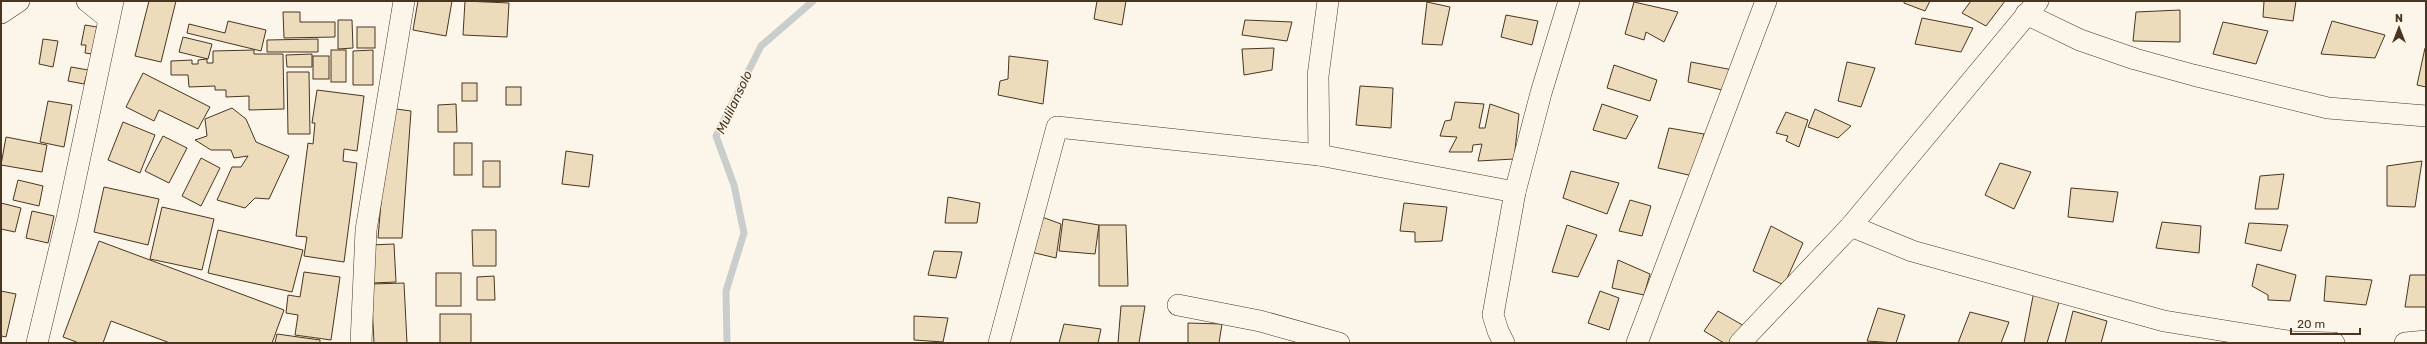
<svg xmlns="http://www.w3.org/2000/svg" width="2427" height="344" font-family="Rubik,sans-serif">
<style>
.lines{fill:none;stroke-linecap:round;stroke-linejoin:round}
.stream{stroke:#c9cecd;stroke-width:7}
.building{fill:#ecdcbc;stroke:#4a3520}
.street-casing{stroke:#4a3520;stroke-width:22}
.street{stroke:#fbf6e9;stroke-width:21}
.labels{text-anchor:middle;dominant-baseline:central;stroke-width:3;stroke-linejoin:round;paint-order:stroke}
.water-label{font-size:13px;font-style:italic;fill:#4a3520;stroke:#fbf6e9}
</style>
<rect width="100%" height="100%" fill="#fbf6e9"/>
<g class="lines">
<polyline class="stream" points="727,343 726,291 744,233 734,185 716,136 761,46 813,1"/>
</g>
<g class="building">
<polygon points="149,1 176,1 161,62 135,56"/>
<polygon points="418,1 452,1 446,36 413,30"/>
<polygon points="465,1 509,3 507,37 463,35"/>
<polygon points="1097,1 1126,1 1122,25 1094,19"/>
<polygon points="1904,1 1930,1 1925,11 1904,3"/>
<polygon points="1971,1 2005,1 1986,26 1962,13"/>
<polygon points="2264,1 2296,1 2293,21 2263,17"/>
<polygon points="1427,2 1450,7 1442,45 1422,44"/>
<polygon points="1634,2 1678,12 1664,42 1646,32 1644,40 1625,34"/>
<polygon points="2180,10 2180,42 2133,41 2136,12"/>
<polygon points="283,12 300,12 300,22 335,22 335,37 284,38"/>
<polygon points="1506,15 1538,21 1532,45 1501,37"/>
<polygon points="1922,18 1973,28 1961,52 1915,44"/>
<polygon points="338,20 352,20 353,48 338,49"/>
<polygon points="1245,20 1292,22 1287,41 1242,35"/>
<polygon points="228,21 266,30 261,51 187,33 189,24 225,33"/>
<polygon points="2332,21 2385,35 2375,58 2321,54"/>
<polygon points="2223,22 2268,31 2256,64 2213,54"/>
<polygon points="85,25 97,27 92,54 85,53 86,45 81,45"/>
<rect x="357" y="27" width="18" height="21"/>
<polygon points="183,37 212,44 208,59 179,52"/>
<polygon points="43,39 58,41 53,67 39,64"/>
<polygon points="318,39 318,52 267,52 267,40"/>
<polygon points="1274,48 1272,70 1244,75 1242,49"/>
<polygon points="2425,48 2426,48 2426,87 2417,85"/>
<polygon points="254,50 254,54 283,54 284,109 249,110 249,96 226,97 226,90 215,90 215,86 189,87 188,75 171,75 171,61 192,60 192,64 198,64 198,60 207,59 207,63 213,63 213,51"/>
<rect x="331" y="50" width="15" height="32"/>
<polygon points="373,50 373,85 353,85 353,51"/>
<polygon points="312,54 312,67 287,67 286,55"/>
<rect x="313" y="56" width="16" height="23"/>
<polygon points="1009,56 1048,61 1043,104 998,95 1000,81 1008,79"/>
<polygon points="1691,62 1733,70 1722,90 1688,82"/>
<polygon points="1847,62 1875,68 1861,107 1838,101"/>
<polygon points="1614,65 1657,80 1650,101 1607,88"/>
<polygon points="71,67 88,70 84,84 68,81"/>
<polygon points="287,72 309,72 310,134 288,134"/>
<polygon points="143,73 210,107 198,129 159,110 154,121 126,107"/>
<rect x="462" y="83" width="15" height="18"/>
<polygon points="1360,86 1393,88 1391,128 1356,125"/>
<rect x="506" y="87" width="15" height="18"/>
<polygon points="317,90 364,96 357,151 344,149 343,161 357,163 344,262 304,256 307,237 296,236 308,143 313,144 315,123 312,123"/>
<polygon points="48,101 72,105 64,147 40,142"/>
<polygon points="1455,102 1484,104 1479,128 1485,128 1490,104 1519,114 1514,159 1478,161 1482,144 1473,145 1472,152 1449,152 1457,137 1440,136 1445,121 1451,120"/>
<polygon points="456,104 457,132 438,132 438,105"/>
<polygon points="1602,104 1638,116 1626,139 1593,130"/>
<polygon points="232,108 246,119 256,142 289,156 269,199 255,198 245,208 217,200 232,167 241,167 248,156 234,158 231,150 211,150 195,140 207,136 205,119"/>
<polygon points="389,108 411,111 402,238 378,238"/>
<polygon points="1815,109 1851,126 1838,138 1808,127"/>
<polygon points="1786,112 1808,120 1799,147 1786,141 1788,136 1776,133"/>
<polygon points="123,122 155,135 140,173 108,160"/>
<polygon points="1669,128 1704,134 1693,176 1658,168"/>
<polygon points="163,136 187,148 169,183 145,171"/>
<polygon points="6,137 47,145 42,172 1,165"/>
<rect x="454" y="143" width="18" height="32"/>
<polygon points="566,151 593,155 589,187 562,184"/>
<polygon points="201,158 220,168 201,206 182,196"/>
<rect x="483" y="161" width="17" height="26"/>
<polygon points="2422,161 2415,207 2387,206 2387,166"/>
<polygon points="2000,163 2031,172 2014,209 1985,195"/>
<polygon points="1571,171 1619,183 1607,214 1563,198"/>
<polygon points="2284,174 2278,209 2255,209 2260,176"/>
<polygon points="18,180 43,186 39,206 13,200"/>
<polygon points="104,187 159,199 148,245 94,232"/>
<polygon points="2071,188 2118,192 2113,222 2068,217"/>
<polygon points="948,197 980,203 977,223 945,223"/>
<polygon points="1630,200 1651,206 1642,236 1619,231"/>
<polygon points="1,203 21,208 15,232 1,229"/>
<polygon points="1404,203 1447,207 1442,241 1415,242 1415,232 1400,231"/>
<polygon points="162,207 214,219 202,270 150,259"/>
<polygon points="32,211 54,216 48,243 26,238"/>
<polygon points="1042,217 1061,224 1056,258 1031,252"/>
<polygon points="1063,219 1099,225 1095,254 1059,251"/>
<polygon points="2162,222 2201,226 2199,253 2156,248"/>
<polygon points="2249,223 2288,225 2281,251 2245,243"/>
<polygon points="1099,225 1126,225 1128,286 1099,286"/>
<polygon points="1567,225 1597,235 1578,277 1552,272"/>
<polygon points="1771,226 1803,243 1784,285 1753,271"/>
<polygon points="218,230 303,250 292,292 208,273"/>
<polygon points="472,230 496,230 496,266 473,266"/>
<polygon points="99,241 284,310 272,343 170,343 111,321 103,343 79,343 63,337"/>
<polygon points="394,244 396,282 372,283 370,245"/>
<polygon points="934,251 962,252 956,278 928,275"/>
<polygon points="1618,260 1650,274 1644,295 1612,288"/>
<polygon points="2257,264 2296,275 2290,301 2268,300 2268,295 2252,286"/>
<polygon points="304,272 340,277 331,340 295,335 298,315 286,313 288,295 300,297"/>
<rect x="436" y="273" width="25" height="33"/>
<polygon points="2410,275 2426,275 2426,307 2405,307"/>
<polygon points="494,276 495,300 477,300 477,277"/>
<polygon points="2326,276 2372,280 2366,305 2324,301"/>
<polygon points="404,283 407,343 374,343 371,284"/>
<polygon points="1,291 16,294 6,337 1,336"/>
<polygon points="1600,291 1619,298 1609,330 1588,323"/>
<polygon points="2034,291 2060,299 2047,343 2024,343"/>
<polygon points="1121,306 1145,306 1139,343 1118,343"/>
<polygon points="1878,308 1905,315 1896,343 1867,341"/>
<polygon points="1718,311 1746,327 1731,343 1724,343 1704,331"/>
<polygon points="2073,311 2107,321 2101,343 2065,343"/>
<polygon points="1970,312 2009,322 2001,343 1958,343"/>
<rect x="440" y="314" width="31" height="29"/>
<polygon points="914,316 948,318 943,342 914,340"/>
<polygon points="1188,323 1222,324 1219,343 1188,343"/>
<polygon points="1064,324 1101,329 1098,343 1059,343"/>
<polygon points="277,334 320,340 320,343 275,343"/>
</g>
<g class="lines">
<g class="street-casing">
<g id="street">
<polyline points="87,1 108,18"/>
<polyline points="1,13 19,1"/>
<polyline points="2026,14 2080,40 2135,59 2193,75 2328,108 2426,116"/>
<polyline points="1319,155 1318,76 1328,1"/>
<polyline points="1515,192 1541,93 1569,1"/>
<polyline points="1851,226 1912,251 2164,321 2294,342 2334,343"/>
<polyline points="1178,305 1260,321 1339,343"/>
<polyline points="37,343 67,218 113,1"/>
<polyline points="361,343 366,230 404,1"/>
<polyline points="999,343 1057,127 1319,155 1515,192 1493,315 1498,331 1504,343"/>
<polyline points="1637,343 1766,1"/>
<polyline points="1740,343 1851,226 2038,1"/>
<polyline points="2405,343 2426,341"/>
</g>
</g>
<use href="#street" class="street"/>
</g>
<g class="labels">
<g class="water-label">
<text transform="translate(734 102) rotate(-65)">Mulilansolo</text>
</g>
</g>
<rect width="2427" height="344" fill="none" stroke="#4a3520" stroke-width="4"/>
<g transform="translate(2399 28)" stroke="#fbf6e9" stroke-width="3" paint-order="stroke">
<path d="M0-3L7 15L0 10L-7 15Z" fill="#4a3520"/>
<text y="-6" font-size="11" font-weight="bold" text-anchor="middle" fill="#4a3520">N</text>
</g>
<path d="M2291 328v6h69v-6" fill="none" stroke="#4a3520" stroke-width="2"/>
<text x="2297" y="328" font-size="12" fill="#4a3520" stroke="#fbf6e9" stroke-width="3" paint-order="stroke">20 m</text>
</svg>
